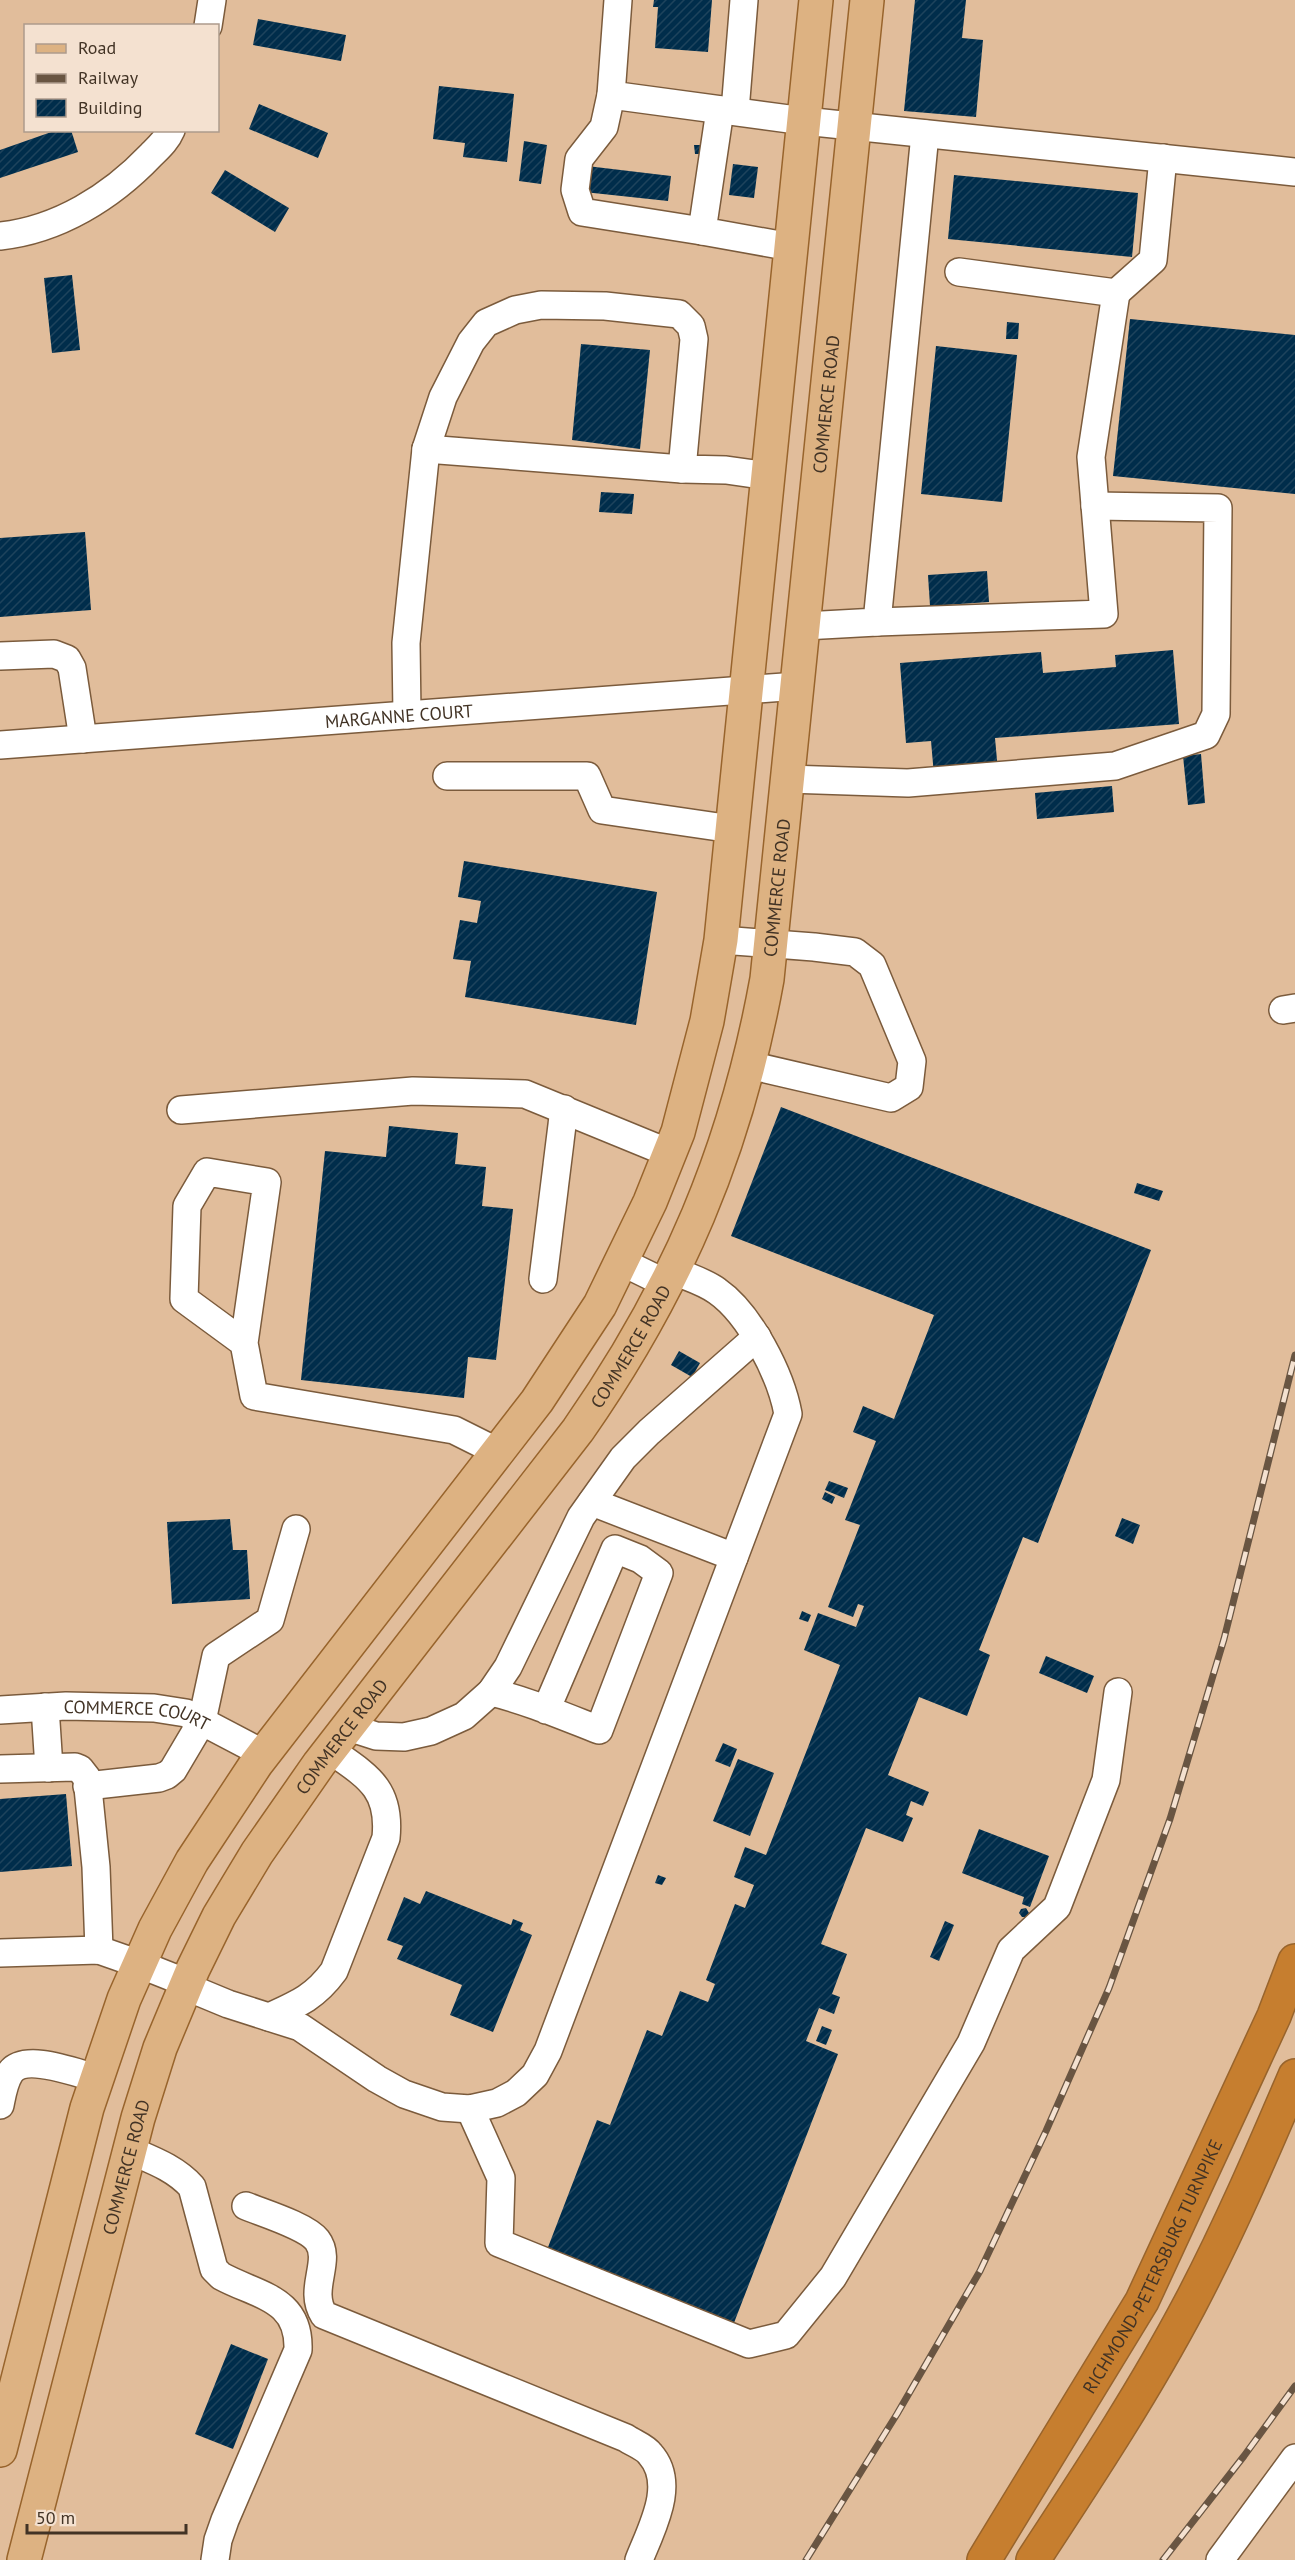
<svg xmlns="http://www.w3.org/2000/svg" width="1295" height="2560" font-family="'PT Sans',sans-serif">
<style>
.building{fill:url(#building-hatch)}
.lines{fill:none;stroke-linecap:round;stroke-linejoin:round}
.minor-casing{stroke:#7b5b3c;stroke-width:30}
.major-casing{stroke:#98642c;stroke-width:36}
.highway-casing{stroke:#98642c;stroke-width:36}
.minor{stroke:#fff;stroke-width:27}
.major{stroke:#ddb282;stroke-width:33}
.highway{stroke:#c67e2f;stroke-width:33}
.rail-casing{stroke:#695542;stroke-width:7}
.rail{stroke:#f4e1d0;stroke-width:4.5;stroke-dasharray:14;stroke-linecap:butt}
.labels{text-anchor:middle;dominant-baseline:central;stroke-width:6;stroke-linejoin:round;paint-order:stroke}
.street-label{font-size:18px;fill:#423325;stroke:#f4e1d0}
</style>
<defs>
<pattern id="building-hatch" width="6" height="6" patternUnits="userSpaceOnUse" patternTransform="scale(1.5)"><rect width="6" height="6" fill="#002d4b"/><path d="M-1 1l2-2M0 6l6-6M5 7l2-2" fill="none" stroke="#1e435c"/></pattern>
</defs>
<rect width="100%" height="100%" fill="#e1bd9b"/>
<g class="building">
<polygon points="654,0 712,0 708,52 655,48 658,7 653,7"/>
<polygon points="915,0 966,0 962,38 983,40 976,117 904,111"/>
<polygon points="258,19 346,35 341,61 253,45"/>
<polygon points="439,86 514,94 507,162 463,157 465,143 433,139"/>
<polygon points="259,104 328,133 318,158 249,129"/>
<polygon points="57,130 71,130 78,152 0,178 0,150"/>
<polygon points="524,141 547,145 541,184 519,181"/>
<polygon points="694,145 703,145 703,154 695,154"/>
<polygon points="733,164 758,167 754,198 729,195"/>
<polygon points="587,166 671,176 668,201 584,192"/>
<polygon points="225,170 289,208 275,232 211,193"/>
<polygon points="954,175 1138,193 1132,257 948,239"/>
<polygon points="72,275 80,350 52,353 44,278"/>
<polygon points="1130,319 1295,335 1295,494 1113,476"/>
<polygon points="1007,322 1019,323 1018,339 1006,339"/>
<polygon points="581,344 650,350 640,449 572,440"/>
<polygon points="936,346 1017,355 1002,502 921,494"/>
<polygon points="601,492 634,494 632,514 599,512"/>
<polygon points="85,532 91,610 0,617 0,538"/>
<polygon points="987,571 989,602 930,606 928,575"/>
<polygon points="1173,650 1179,724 995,738 998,771 934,775 931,741 906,743 900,663 1041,652 1043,673 1116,667 1115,655"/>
<polygon points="1201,754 1205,803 1188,805 1183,756"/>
<polygon points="1112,786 1114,812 1037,819 1035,793"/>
<polygon points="464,861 657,892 636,1025 465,997 471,961 453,959 460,920 477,923 481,901 458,897"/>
<polygon points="781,1107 1151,1250 1038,1543 1023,1537 979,1650 990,1655 967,1716 919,1697 888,1775 929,1792 923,1806 911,1801 906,1815 913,1818 903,1842 866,1828 821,1944 847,1954 832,1994 840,1997 834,2014 819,2008 806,2041 838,2054 732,2328 545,2255 597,2120 610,2125 647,2030 662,2036 680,1991 708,2002 715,1984 706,1980 735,1904 745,1908 754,1885 734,1877 745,1847 766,1855 840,1665 804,1650 818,1613 856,1627 864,1606 858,1604 853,1617 828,1607 860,1525 845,1520 876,1441 853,1432 863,1406 894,1419 934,1315 731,1236"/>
<polygon points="389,1126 458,1133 455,1164 486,1167 482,1206 513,1209 496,1360 468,1357 464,1398 301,1380 325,1151 386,1157"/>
<polygon points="1137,1183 1163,1191 1159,1201 1134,1193"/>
<polygon points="679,1351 700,1363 692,1377 671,1365"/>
<polygon points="829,1481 848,1488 844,1498 825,1490"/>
<polygon points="825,1492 835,1497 832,1504 822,1499"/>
<polygon points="1122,1518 1140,1525 1133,1544 1115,1536"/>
<polygon points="230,1519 233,1550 247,1550 250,1599 172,1604 167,1522"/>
<polygon points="802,1611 811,1615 808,1622 799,1619"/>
<polygon points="1046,1656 1094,1676 1087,1693 1039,1673"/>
<polygon points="723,1743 737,1749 730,1767 715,1761"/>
<polygon points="738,1759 774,1773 750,1836 713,1821"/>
<polygon points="66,1794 72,1866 0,1872 0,1799"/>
<polygon points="979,1829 1049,1856 1030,1907 1022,1904 1024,1897 962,1873"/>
<polygon points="658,1875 666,1878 662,1885 655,1883"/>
<polygon points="426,1891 511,1925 513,1919 523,1923 520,1930 532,1935 493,2032 450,2015 462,1985 397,1959 403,1946 387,1940 404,1897 420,1904"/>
<polygon points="1026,1908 1029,1913 1026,1917 1022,1917 1019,1913 1021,1909"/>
<polygon points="945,1921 954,1925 939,1961 930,1957"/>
<polygon points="822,2026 832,2030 826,2045 816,2041"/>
<polygon points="231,2344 268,2359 233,2449 195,2434"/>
</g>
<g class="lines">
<g class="minor-casing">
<g id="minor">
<polyline points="618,0 611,95 804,121 1295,172"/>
<polyline points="208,26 212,0"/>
<polyline points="611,95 604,127 579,159 575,190 582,212 702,231"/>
<polyline points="720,110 702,231 791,247"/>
<polyline points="735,111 744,0"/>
<path d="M0,236C58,230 111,197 151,155C158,148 167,140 171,130"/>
<polyline points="1116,293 1153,260 1163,158"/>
<polyline points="426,449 682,469"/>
<polyline points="877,622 1104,614 1091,457 1116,293 959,272"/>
<polyline points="804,626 877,622 925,134"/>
<polyline points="0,656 54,654 67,659 72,668 83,739"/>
<polyline points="407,715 406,643 426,449 443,397 471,342 486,323 515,310 541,305 605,306 679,314 691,326 694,339 682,469 726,470 768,476"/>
<path id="s1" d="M0,745L798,686"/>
<polyline points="447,776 587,776 602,810 732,829"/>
<polyline points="788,779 908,783 1115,766 1206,735 1216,714 1218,508 1095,506"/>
<polyline points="721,940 814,947 855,952 872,965 912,1061 909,1087 891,1098 749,1065"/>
<polyline points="1283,1010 1295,1008"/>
<polyline points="181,1110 413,1091 525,1094 669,1153"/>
<polyline points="622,1262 667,1284"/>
<polyline points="543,1279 564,1109"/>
<polyline points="244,1343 184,1299 187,1206 207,1172 267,1182 244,1343 254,1396 454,1430 498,1452"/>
<polyline points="592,1502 734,1557"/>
<path d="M491,1692C528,1701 563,1716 599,1730L659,1573L640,1559L615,1549L546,1710"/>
<polyline points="45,1707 49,1768"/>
<path id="s2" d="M0,1710L66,1706L154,1708L186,1713L264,1754"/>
<polyline points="348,1727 376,1736 404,1737 431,1731 464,1716 491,1692 508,1667 581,1517 623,1458 649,1432 757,1337"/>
<polyline points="0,1769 75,1767 80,1769 87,1778 96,1867 99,1950"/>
<polyline points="87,1786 159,1778 167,1775 173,1770 202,1721 216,1656 270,1620 296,1529"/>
<path d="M0,1953L99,1950L139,1964L187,1983L199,1992L228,2004L300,2027L377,2079L404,2094L442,2107L470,2109L497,2103L516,2093L535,2075L548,2051L788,1414C781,1375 750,1314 717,1291C705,1282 688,1277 674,1271"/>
<path d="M269,2017C298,2004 315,1997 334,1971L386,1838C391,1788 367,1776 330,1750"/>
<path d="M0,2105C2,2095 4,2082 10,2073C24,2052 76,2073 96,2078"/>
<polyline points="470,2109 501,2178 499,2243 749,2344 786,2335 833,2277 971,2043 1011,1950 1057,1907 1106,1780 1118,1692"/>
<path d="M129,2150C152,2160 175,2168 192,2187L214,2269L221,2276C258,2296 300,2298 298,2350L225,2520L218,2540L215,2560"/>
<path d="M246,2206C263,2213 306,2226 317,2240C333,2261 307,2289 324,2315L626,2438C633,2443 645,2447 650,2454C677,2484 651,2529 639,2560"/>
<polyline points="1220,2560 1295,2458"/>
</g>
</g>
<g class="major-casing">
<g id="major">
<polyline points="0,2450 87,2108 124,1999 155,1929 192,1861 256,1764 537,1401 600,1305 650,1202 678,1132 707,1021 721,940 816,0"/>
<path id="s3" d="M24,2560L138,2118L160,2048L193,1969L219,1916L257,1853L319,1764L578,1430C677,1288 736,1150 767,979L867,0"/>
</g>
</g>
<g class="highway-casing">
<g id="highway">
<path id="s4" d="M984,2560L1142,2301L1274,2016L1295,1961"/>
<path d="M1033,2560C1088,2476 1143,2393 1190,2304C1229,2230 1262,2153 1295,2076"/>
</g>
</g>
<use href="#minor" class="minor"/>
<use href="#major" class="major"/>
<use href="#highway" class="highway"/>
<g class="rail-casing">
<g id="rail">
<polyline points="806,2560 897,2414 980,2271 1046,2131 1109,1988 1170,1819 1224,1639 1295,1355"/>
<polyline points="1163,2560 1244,2456 1295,2386"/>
</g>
</g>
<use href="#rail" class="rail"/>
</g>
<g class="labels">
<g class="street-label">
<text stroke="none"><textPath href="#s3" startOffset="2350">COMMERCE ROAD</textPath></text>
<text stroke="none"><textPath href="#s1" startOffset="400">MARGANNE COURT</textPath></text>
<text stroke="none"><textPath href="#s3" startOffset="1864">COMMERCE ROAD</textPath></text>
<text stroke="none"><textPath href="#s3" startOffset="1378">COMMERCE ROAD</textPath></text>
<text stroke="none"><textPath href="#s2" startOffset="138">COMMERCE COURT</textPath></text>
<text stroke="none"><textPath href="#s3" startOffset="892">COMMERCE ROAD</textPath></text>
<text stroke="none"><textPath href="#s3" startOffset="406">COMMERCE ROAD</textPath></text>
<text stroke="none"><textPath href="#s4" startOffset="339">RICHMOND-PETERSBURG TURNPIKE</textPath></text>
</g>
</g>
<rect x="24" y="24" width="195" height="108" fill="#f4e1d0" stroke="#ad9b8c" stroke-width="1.5"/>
<rect x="36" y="44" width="30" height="9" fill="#ddb282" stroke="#ad9b8c" stroke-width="1.5"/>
<text x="78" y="54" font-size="18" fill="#423325">Road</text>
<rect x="36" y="74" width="30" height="9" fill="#695542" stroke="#ad9b8c" stroke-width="1.5"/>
<text x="78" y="84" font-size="18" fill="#423325">Railway</text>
<rect x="36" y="99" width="30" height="18" fill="url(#building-hatch)" stroke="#ad9b8c" stroke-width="1.5"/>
<text x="78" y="114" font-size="18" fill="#423325">Building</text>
<path d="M27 2524v9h159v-9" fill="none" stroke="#423325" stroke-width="3"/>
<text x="36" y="2524" font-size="18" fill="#423325" stroke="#f4e1d0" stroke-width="4.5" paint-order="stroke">50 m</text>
</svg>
